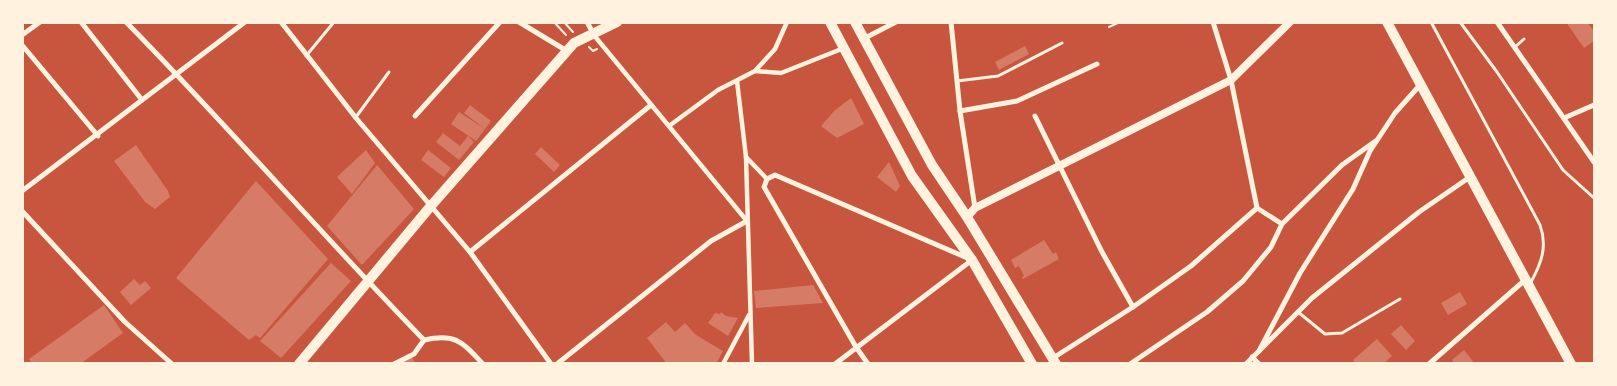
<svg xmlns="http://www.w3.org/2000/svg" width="1617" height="386" font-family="'Sofia Sans Condensed',sans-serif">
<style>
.building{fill:#d67c66}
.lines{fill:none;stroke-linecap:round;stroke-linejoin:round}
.path{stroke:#fff3e0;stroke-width:2}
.service{stroke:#fff3e0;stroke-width:3}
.pedestrian{stroke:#fff3e0;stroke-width:4.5}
.minor{stroke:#fff3e0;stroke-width:5}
.tertiary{stroke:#fff3e0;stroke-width:8}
.primary{stroke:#fff3e0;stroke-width:10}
</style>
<rect width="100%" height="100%" fill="#c8553d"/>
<g class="building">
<polygon points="1566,22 1587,22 1594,31 1594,41 1584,48"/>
<polygon points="1025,46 1029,54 999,70 995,62"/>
<polygon points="851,98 864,124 837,138 821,126 834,111"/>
<polygon points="470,105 491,121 485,129 464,113"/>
<polygon points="459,112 485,129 476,141 451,124"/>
<polygon points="443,133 460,146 468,136 474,142 459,160 436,142"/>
<polygon points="136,145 168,191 170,197 155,209 145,202 114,161"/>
<polygon points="541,147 560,165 554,172 535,154"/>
<polygon points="366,150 375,163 352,194 337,177"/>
<polygon points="428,150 451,168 444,177 421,160"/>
<polygon points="889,162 900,186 896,192 877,177"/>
<polygon points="377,165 414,209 362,265 327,226"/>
<polygon points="256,181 328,259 260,338 256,335 249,340 176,278"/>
<polygon points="1044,240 1053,254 1056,252 1059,259 1023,279 1022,277 1024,276 1019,266 1015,268 1011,260"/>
<polygon points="331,263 351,281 281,358 260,341"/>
<polygon points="134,279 140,285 145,281 151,288 131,305 120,292"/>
<polygon points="813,285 823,303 756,308 754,291"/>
<polygon points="1460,292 1467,304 1448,315 1441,303"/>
<polygon points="104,305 123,333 80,364 32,364 29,359"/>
<polygon points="721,312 726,316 738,318 728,336 708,323 715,313 720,314"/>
<polygon points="666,322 675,332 685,323 696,335 723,351 716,364 667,364 647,338"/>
<polygon points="1401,325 1415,341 1406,350 1391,334"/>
<polygon points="1377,339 1392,356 1383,364 1356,364 1353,360"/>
<polygon points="1464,350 1475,364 1455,364 1452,360"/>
<polygon points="412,357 415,364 399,364"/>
</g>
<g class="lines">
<g class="path">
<polyline points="554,22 566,35"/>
<polyline points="564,22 573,32"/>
<polyline points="1109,27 1120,22"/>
<polyline points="589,47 593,51 597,49"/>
</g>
<g class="service">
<path d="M1431,22L1540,225C1548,247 1541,264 1530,284"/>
<polyline points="1460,22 1497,72 1563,170 1594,198"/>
<polyline points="1515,47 1524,39"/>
<polyline points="306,56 334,22"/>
<polyline points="957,81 998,76 1062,43"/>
<polyline points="356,117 389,72"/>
<polyline points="1298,312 1325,334 1342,333 1400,299"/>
</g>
<g class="pedestrian">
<polyline points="593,34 747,221"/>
<polyline points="755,71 781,73 844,48"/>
<polyline points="737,81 746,157 752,364"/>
<polyline points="669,126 718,90 755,71 775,49 787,22"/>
<polyline points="746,157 767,179"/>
<polyline points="723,364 749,315"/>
</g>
<g class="minor">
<polyline points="81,22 142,100"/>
<path d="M126,22C228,126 323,236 424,340C456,333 462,342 483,364"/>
<polyline points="281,22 356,118 470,252 551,364"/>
<polyline points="519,22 567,51"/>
<polyline points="587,22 593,33"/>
<polyline points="951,22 960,111 975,208"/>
<polyline points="1213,22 1231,80 1257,208 1282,224"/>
<polyline points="1497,22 1594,162"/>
<polyline points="22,35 40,22"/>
<polyline points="863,39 896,22"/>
<polyline points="22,45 98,136"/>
<polyline points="960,111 1017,101 1097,64"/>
<polyline points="415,116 500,22"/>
<polyline points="1035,116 1102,252 1133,307"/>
<polyline points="1564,118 1594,105"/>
<polyline points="22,191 245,22"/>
<polyline points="22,211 125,322 172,364"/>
<polyline points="470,252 651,105"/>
<polyline points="1259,351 1300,273 1353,189 1370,151 1395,113 1420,85"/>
<polyline points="1252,357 1259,364"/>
<polyline points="1053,358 1133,307 1191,266 1257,208"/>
<polyline points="394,364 414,354 424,340"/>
<polyline points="557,364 711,241 747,221"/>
<polyline points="835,364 972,260 775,175 767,179 764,187 856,347 868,364"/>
<polyline points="1130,364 1207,312 1243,281 1271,247 1282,224 1342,165 1377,140"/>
<polyline points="1246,364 1312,298 1419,212 1470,177"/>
<polyline points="1429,364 1525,280"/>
</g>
<polyline class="tertiary" points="967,217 975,208 1231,80 1290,22"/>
<g class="primary">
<polyline points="830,22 912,176 972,260 1032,364"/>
<polyline points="855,22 932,165 967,217 1056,364"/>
<polyline points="1387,22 1571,364"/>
<polyline points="299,364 430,207 574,43 617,22"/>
</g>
</g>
<rect width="1617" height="386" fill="none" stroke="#fff3e0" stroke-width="48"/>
</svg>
